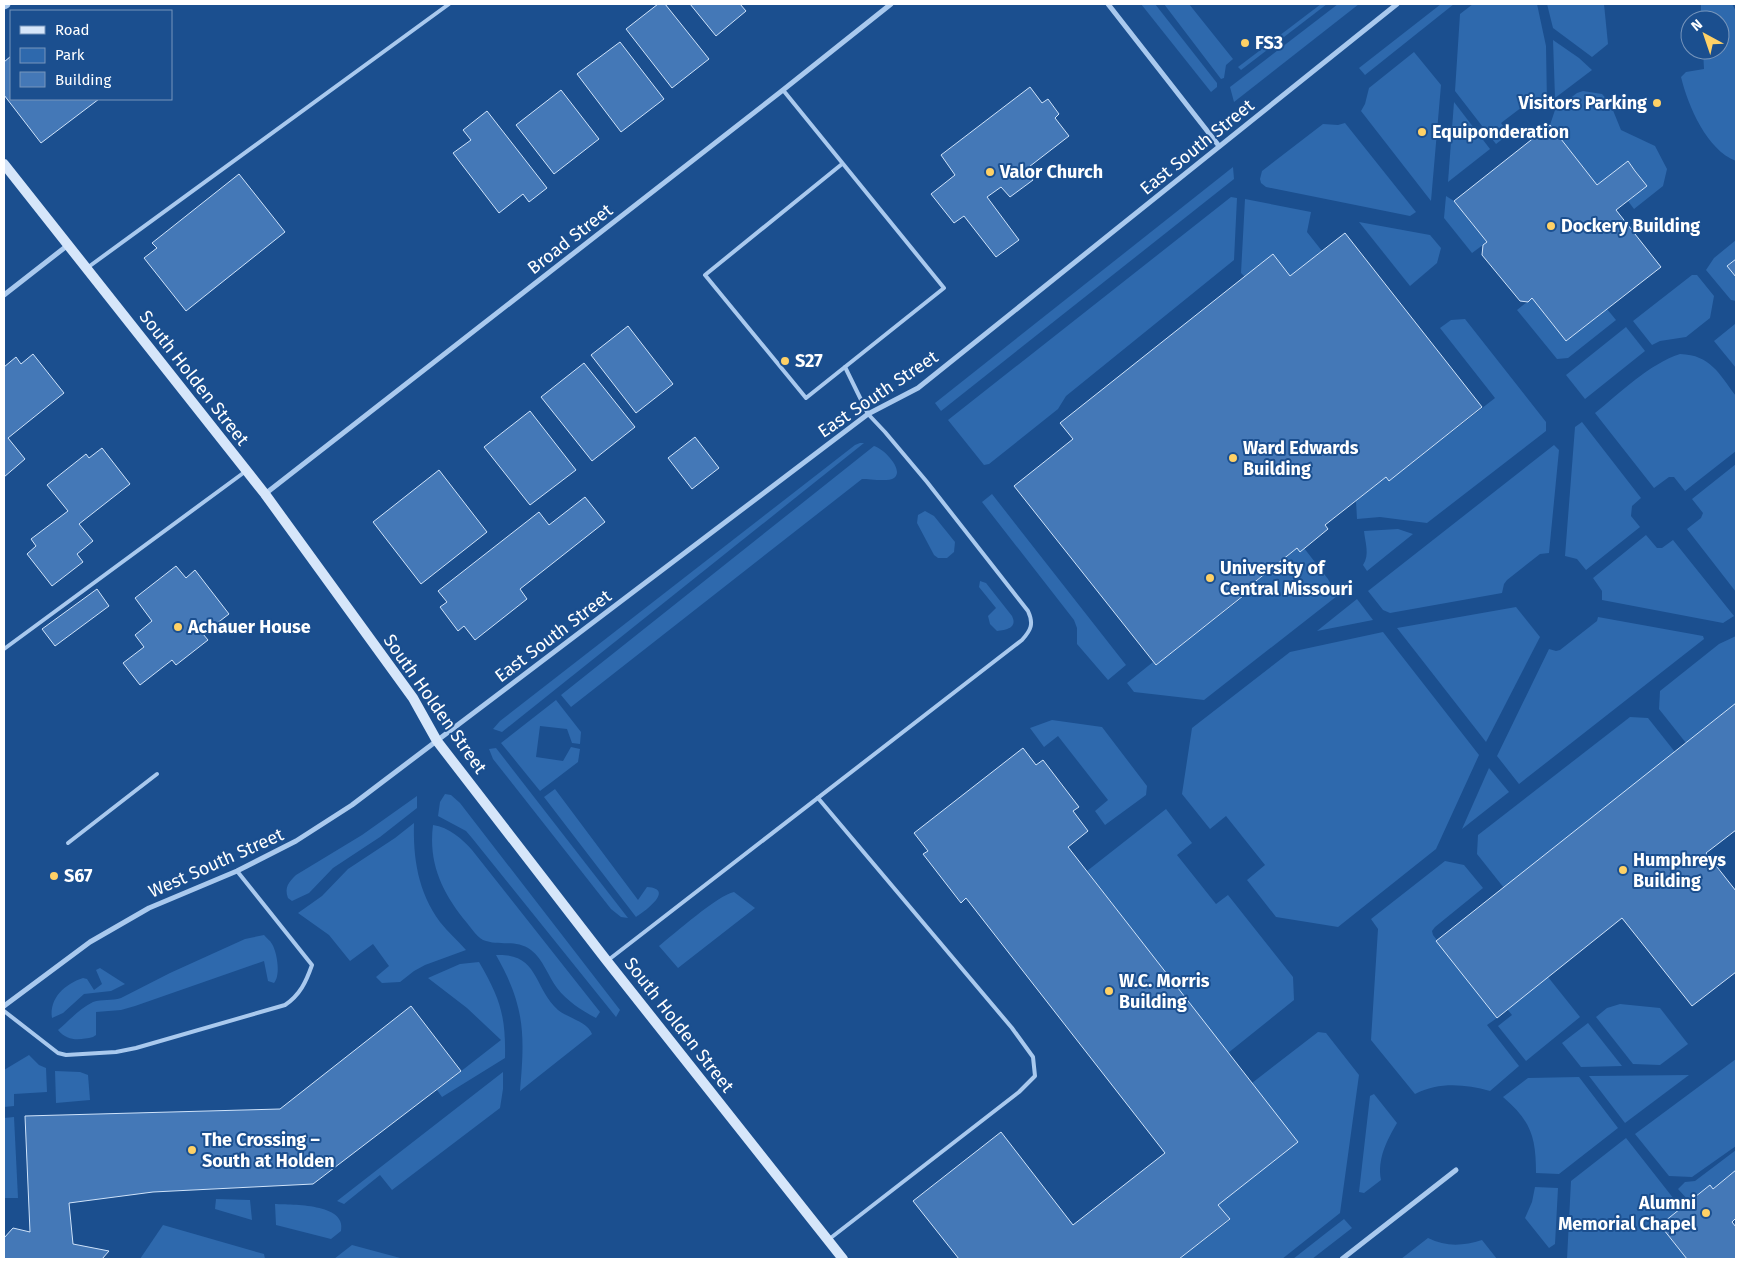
<svg xmlns="http://www.w3.org/2000/svg" width="1740" height="1263" font-family="'Fira Sans',sans-serif">
<style>
.green{fill:#2e69ad}
.building{fill:#4478b7;stroke:#cfe3fa}
.lines{fill:none;stroke-linecap:round;stroke-linejoin:round}
.service{stroke:#a9c9ee;stroke-width:4}
.minor{stroke:#a9c9ee;stroke-width:5}
.tertiary{stroke:#a9c9ee;stroke-width:9}
.secondary{stroke:#d6e6fa;stroke-width:10}
.poi-dot{fill:#ffd166;stroke:#1b4f8f;stroke-width:2}
.labels{text-anchor:middle;dominant-baseline:central;stroke-width:4;stroke-linejoin:round;paint-order:stroke}
.poi-label{font-size:18px;font-weight:bold;fill:#fff;stroke:#1b4f8f;text-anchor:start}
.street-label{font-size:18px;fill:#fff;stroke:#1b4f8f}
</style>
<rect width="100%" height="100%" fill="#1b4f8f"/>
<g class="green">
<polygon points="1141,4 1155,4 1217,83 1217,87 1211,92"/>
<polygon points="1164,4 1189,4 1233,59 1226,65 1224,78 1221,79"/>
<polygon points="1321,4 1327,4 1241,70 1238,67"/>
<polygon points="1338,4 1359,4 1234,102 1230,87"/>
<polygon points="1441,4 1454,4 1365,75 1359,68"/>
<polygon points="1473,4 1537,4 1546,46 1547,104 1538,111 1530,101 1501,123 1509,134 1496,144 1455,91 1460,14"/>
<polygon points="1547,4 1604,4 1608,44 1592,57 1553,28"/>
<path d="M1701,4H1732L1736,11V161C1707,150 1688,106 1681,77L1686,72L1704,69L1703,50H1720V20H1701Z"/>
<polygon points="1553,40 1579,58 1592,70 1555,98"/>
<polygon points="1414,52 1441,85 1431,201 1361,111 1365,104 1369,88"/>
<polygon points="1583,91 1602,94 1610,103 1621,130 1655,146 1667,169 1663,186 1634,209 1628,201 1647,186 1628,161 1597,185 1550,125 1555,110 1577,93"/>
<polygon points="1454,102 1490,149 1448,182"/>
<polygon points="1345,123 1416,212 1410,216 1266,187 1261,183 1260,179 1262,171 1323,124 1338,125"/>
<polygon points="1233,167 1234,179 941,411 935,403"/>
<polygon points="1446,196 1454,201 1487,242 1472,253 1444,218"/>
<polygon points="1231,197 1237,198 1234,260 1066,396 1058,409 989,464 984,465 948,420"/>
<polygon points="1245,199 1311,212 1307,232 1322,251 1290,276 1273,254 1245,277 1241,273"/>
<polygon points="1359,222 1430,235 1441,248 1437,263 1410,286"/>
<polygon points="1736,240 1736,259 1728,266 1736,277 1736,301 1731,300 1706,270 1714,258"/>
<polygon points="1692,275 1697,275 1714,296 1710,318 1686,337 1660,341 1652,345 1633,321"/>
<polygon points="1532,298 1566,341 1607,309 1616,320 1568,358 1557,359 1517,310"/>
<polygon points="1465,319 1546,422 1546,431 1427,523 1380,517 1357,519 1356,501 1386,477 1390,480 1495,398 1440,328 1451,320"/>
<polygon points="1735,324 1736,326 1736,368 1714,341"/>
<polygon points="1626,327 1645,351 1585,399 1566,375"/>
<path d="M1680,354C1711,355 1719,374 1736,396V451L1685,491L1674,477H1669L1654,488L1595,413C1620,393 1649,364 1680,354Z"/>
<polygon points="1582,422 1641,498 1632,506 1631,516 1640,527 1586,570 1577,559 1565,556 1575,427"/>
<polygon points="860,443 864,443 502,732 493,729 500,721 855,445"/>
<polygon points="1554,445 1559,450 1549,553 1540,554 1507,580 1504,584 1502,593 1390,613 1383,610 1368,591"/>
<path d="M874,446C883,448 905,470 894,478C889,482 869,479 862,479L571,707L561,695Z"/>
<polygon points="1736,464 1736,592 1687,529 1701,518 1703,513 1692,499"/>
<polygon points="992,494 1126,665 1108,680 1077,644 1077,628 1074,620 982,502"/>
<polygon points="925,511 934,516 955,542 954,552 947,558 938,558 934,555 917,523 918,515"/>
<path d="M1398,529L1413,534L1367,571L1363,565C1370,555 1365,542 1364,531Z"/>
<polygon points="1646,535 1657,548 1662,548 1673,540 1734,616 1723,623 1602,600 1602,591 1593,578"/>
<polygon points="1297,548 1304,548 1328,579 1337,596 1204,700 1134,692 1127,683 1153,662 1156,665 1243,597 1241,593"/>
<path d="M980,581L986,583L1012,616C1018,628 1006,630 997,631L990,624L988,616L996,608L979,587Z"/>
<polygon points="1357,599 1373,620 1317,631"/>
<polygon points="1516,607 1540,637 1486,742 1397,628"/>
<polygon points="1598,617 1703,636 1704,639 1519,784 1497,756 1549,649 1556,651 1560,650 1597,621"/>
<polygon points="1383,632 1479,755 1436,849 1338,927 1276,917 1247,880 1265,865 1226,816 1210,829 1182,794 1192,728 1290,652"/>
<polygon points="1736,636 1736,703 1686,743 1659,709 1660,691 1719,644"/>
<polygon points="556,700 581,732 580,744 572,743 567,729 540,726 536,757 563,761 571,747 580,749 578,762 540,791 501,743"/>
<polygon points="1630,717 1648,718 1675,752 1504,888 1477,854 1478,835"/>
<polygon points="1052,720 1102,727 1147,786 1146,795 1105,825 1095,811 1108,800 1058,736 1044,747 1030,728"/>
<polygon points="496,748 628,918 621,917 611,909 493,759 489,749"/>
<polygon points="1489,768 1509,792 1462,829"/>
<path d="M555,789L638,900L647,887C676,889 644,912 636,917L544,797Z"/>
<polygon points="445,794 451,795 460,803 620,1010 616,1017 472,838 466,831 438,816 440,802"/>
<path d="M417,796V808L380,837L333,868L309,893L292,901L288,898C284,887 289,882 296,875L362,835Z"/>
<polygon points="1166,809 1192,843 1177,855 1216,904 1228,895 1293,977 1294,1000 1228,1053 1087,871"/>
<path d="M414,823C413,858 418,892 440,922C448,932 457,940 466,950L425,965L414,971L400,982L382,983L376,977L389,966L373,944L350,961L329,935L298,913L322,896L348,869L395,838Z"/>
<path d="M433,825C449,827 462,839 472,850L600,1012L596,1018C581,1010 567,1001 557,988C548,976 543,959 531,950C516,939 502,946 486,941C478,939 472,929 467,923C443,894 428,864 433,825Z"/>
<path d="M1445,861L1464,865L1483,888L1435,927L1432,931L1433,935L1497,1018L1487,1025L1519,1066L1490,1091C1464,1084 1439,1082 1415,1094L1371,1040L1378,929L1371,919Z"/>
<path d="M734,892L755,908L678,968L659,946C674,934 718,895 734,892Z"/>
<path d="M264,935C266,938 270,940 272,944C277,952 281,975 274,983L268,981L264,961L135,1006L121,1010L96,1012V1035L93,1037C80,1040 68,1042 58,1030C69,1021 80,1008 93,1002C102,999 112,1001 121,998L170,973L245,939Z"/>
<path d="M496,955C539,953 533,987 558,1010C568,1018 588,1022 592,1034L520,1091C525,1034 525,1006 496,955Z"/>
<path d="M479,962C500,998 506,1016 505,1058L442,1097L437,1090L501,1040L467,1008L428,978L460,964Z"/>
<path d="M100,968L125,984L111,991L84,994L63,1013L52,1018C49,998 65,984 83,978L87,979L94,990L102,984L96,970Z"/>
<polygon points="1548,977 1580,1017 1526,1061 1498,1026 1512,1015 1507,1009"/>
<polygon points="1620,1004 1660,1008 1688,1044 1660,1065 1633,1064 1596,1017 1607,1008"/>
<polygon points="1588,1023 1622,1066 1581,1067 1562,1043"/>
<polygon points="1318,1032 1326,1033 1359,1075 1340,1213 1282,1259 1179,1259 1230,1220 1218,1205 1252,1083"/>
<polygon points="29,1055 39,1065 46,1068 47,1092 14,1094 14,1106 4,1107 4,1070"/>
<polygon points="1736,1059 1736,1146 1692,1177 1669,1176 1635,1134"/>
<polygon points="55,1071 80,1072 88,1075 90,1100 56,1103"/>
<polygon points="503,1072 503,1089 500,1108 392,1190 380,1175 344,1204 337,1201"/>
<polygon points="1689,1075 1625,1123 1589,1076"/>
<path d="M1579,1077L1618,1128L1559,1174L1536,1173C1536,1137 1531,1121 1503,1097L1528,1078Z"/>
<path d="M1374,1094L1397,1123C1387,1140 1377,1159 1381,1180L1364,1193L1359,1192L1370,1096Z"/>
<polygon points="14,1117 18,1198 4,1198 4,1118"/>
<polygon points="1626,1138 1681,1208 1660,1225 1687,1259 1567,1259 1571,1181"/>
<polygon points="1736,1150 1736,1170 1713,1189 1710,1186 1689,1201 1678,1189 1685,1182 1695,1181"/>
<polygon points="1535,1187 1558,1188 1555,1244 1549,1248 1525,1218 1532,1202"/>
<polygon points="216,1199 250,1200 252,1220 215,1209"/>
<path d="M275,1204C292,1205 347,1203 341,1231L331,1239L276,1225Z"/>
<polygon points="1344,1219 1352,1228 1312,1259 1293,1259"/>
<polygon points="163,1225 264,1254 265,1259 140,1259"/>
<path d="M1428,1238C1446,1247 1463,1246 1482,1240L1497,1259H1401Z"/>
<polygon points="352,1245 404,1259 334,1259"/>
</g>
<g class="building">
<polygon points="658,4 665,4 709,59 672,88 626,29"/>
<polygon points="690,4 740,4 746,11 716,36"/>
<polygon points="620,42 664,99 621,132 577,74"/>
<polygon points="11,56 11,99 99,99 41,143 4,95 4,62"/>
<polygon points="1030,87 1042,103 1048,99 1059,114 1055,118 1069,136 1025,170 1033,180 1010,197 1001,187 987,197 1019,240 996,257 964,216 954,223 931,194 955,175 941,155"/>
<polygon points="561,90 599,139 554,174 516,125"/>
<polygon points="487,111 547,188 529,202 523,194 499,213 453,153 471,140 463,130"/>
<polygon points="1550,125 1597,185 1628,161 1635,171 1647,186 1616,210 1661,267 1566,341 1532,298 1528,302 1520,301 1482,255 1483,245 1487,242 1454,201"/>
<polygon points="239,174 285,232 186,311 144,258 157,248 152,243"/>
<polygon points="1345,233 1482,407 1389,481 1386,477 1325,525 1328,529 1300,552 1297,548 1241,593 1243,596 1156,665 1014,486 1073,439 1060,423 1273,254 1290,276"/>
<polygon points="1736,259 1736,277 1727,266"/>
<polygon points="628,326 673,384 636,413 591,355"/>
<polygon points="33,354 64,393 8,438 25,459 4,477 4,367 16,357 21,364"/>
<polygon points="584,363 635,427 592,461 541,397"/>
<polygon points="530,411 576,470 530,505 484,447"/>
<polygon points="695,437 719,468 692,489 668,458"/>
<polygon points="102,448 130,484 79,524 93,541 77,554 83,562 52,586 27,554 36,546 31,539 68,511 47,485 86,454 89,458"/>
<polygon points="439,470 487,532 421,584 373,522"/>
<polygon points="585,497 605,522 520,589 527,599 475,640 464,626 458,631 440,607 447,602 438,591 539,512 549,525"/>
<polygon points="176,566 186,578 195,570 229,614 203,634 208,640 176,665 172,660 140,685 123,663 144,647 135,635 152,621 135,598"/>
<polygon points="97,589 109,606 55,646 42,629"/>
<polygon points="1736,703 1736,830 1706,853 1736,891 1736,972 1692,1006 1622,918 1497,1018 1436,941"/>
<polygon points="1023,748 1036,765 1043,760 1079,807 1073,811 1088,831 1068,847 1298,1142 1218,1205 1230,1219 1179,1259 959,1259 913,1201 1001,1132 1073,1225 1165,1153 966,898 961,903 923,854 928,851 914,833"/>
<polygon points="411,1006 461,1071 313,1184 153,1192 69,1203 73,1244 109,1251 102,1259 4,1259 4,1238 13,1228 30,1232 25,1116 280,1109"/>
<polygon points="1736,1170 1736,1218 1732,1222 1736,1227 1736,1259 1687,1259 1660,1225 1710,1185 1713,1189"/>
</g>
<g class="lines">
<g class="service">
<polyline points="783,90 944,288 806,398 705,275 842,164"/>
<polyline points="87,268 449,4"/>
<polyline points="4,649 246,471"/>
<polyline points="818,798 1012,1028 1033,1057 1035,1076 1019,1092 828,1240"/>
<polyline points="68,843 157,774"/>
<path d="M607,961L1022,640C1031,630 1034,624 1028,611L927,482L885,432L868,414L845,367"/>
<path d="M4,1011L58,1053L66,1055L116,1052L136,1048L285,1005C300,995 306,982 312,965L237,871"/>
</g>
<g class="minor">
<polyline points="1108,4 1219,146"/>
<polyline points="4,295 68,245"/>
<polyline points="265,494 783,90 891,4"/>
<polyline points="4,1006 90,942 149,908 237,871 296,841 352,805 868,414 918,388 1397,4"/>
<polyline points="1342,1259 1456,1170"/>
</g>
<polyline class="tertiary" points="4,5 6,4"/>
<polyline class="secondary" points="4,164 265,494 413,698 437,741 607,961 843,1259"/>
</g>
<g class="poi-dot">
<circle cx="1245" cy="43" r="5"/>
<circle cx="1657" cy="103" r="5"/>
<circle cx="1422" cy="132" r="5"/>
<circle cx="990" cy="172" r="5"/>
<circle cx="1551" cy="226" r="5"/>
<circle cx="785" cy="361" r="5"/>
<circle cx="1233" cy="458" r="5"/>
<circle cx="1210" cy="578" r="5"/>
<circle cx="178" cy="627" r="5"/>
<circle cx="1623" cy="870" r="5"/>
<circle cx="54" cy="876" r="5"/>
<circle cx="1109" cy="991" r="5"/>
<circle cx="192" cy="1150" r="5"/>
<circle cx="1706" cy="1213" r="5"/>
</g>
<g class="labels">
<g class="poi-label">
<text x="1255" y="43">FS3</text>
<text x="1647" y="103" text-anchor="end">Visitors Parking</text>
<text x="1432" y="132">Equiponderation</text>
<text x="1000" y="172">Valor Church</text>
<text x="1561" y="226">Dockery Building</text>
<text x="795" y="361">S27</text>
<text x="1243" y="448">Ward Edwards<tspan x="1243" dy="21">Building</tspan></text>
<text x="1220" y="568">University of<tspan x="1220" dy="21">Central Missouri</tspan></text>
<text x="188" y="627">Achauer House</text>
<text x="1633" y="860">Humphreys<tspan x="1633" dy="21">Building</tspan></text>
<text x="64" y="876">S67</text>
<text x="1119" y="981">W.C. Morris<tspan x="1119" dy="21">Building</tspan></text>
<text x="202" y="1140">The Crossing –<tspan x="202" dy="21">South at Holden</tspan></text>
<text x="1696" y="1203" text-anchor="end">Alumni<tspan x="1696" dy="21">Memorial Chapel</tspan></text>
</g>
<g class="street-label">
<text transform="translate(1197 147) rotate(-39)">East South Street</text>
<text transform="translate(570 239) rotate(-38)">Broad Street</text>
<text transform="translate(194 378) rotate(52)">South Holden Street</text>
<text transform="translate(878 394) rotate(-34)">East South Street</text>
<text transform="translate(553 636) rotate(-37)">East South Street</text>
<text transform="translate(435 704) rotate(55)">South Holden Street</text>
<text transform="translate(216 863) rotate(-24)">West South Street</text>
<text transform="translate(679 1025) rotate(52)">South Holden Street</text>
</g>
</g>
<rect width="1740" height="1263" fill="none" stroke="#ffffff" stroke-width="10"/>
<rect x="10" y="10" width="162" height="90" fill="#1b4f8f" stroke="#7695bc"/>
<rect x="20" y="26" width="25" height="8" fill="#d6e6fa" stroke="#7695bc"/>
<text x="55" y="35" font-size="15" fill="#ffffff">Road</text>
<rect x="20" y="48" width="25" height="15" fill="#2e69ad" stroke="#7695bc"/>
<text x="55" y="60" font-size="15" fill="#ffffff">Park</text>
<rect x="20" y="72" width="25" height="15" fill="#4478b7" stroke="#7695bc"/>
<text x="55" y="85" font-size="15" fill="#ffffff">Building</text>
<g transform="translate(1705 35) rotate(320)"><circle r="24" fill="#1b4f8f" stroke="#7695bc"/>
<path d="M0-4L9 19L0 12L-9 19Z" fill="#ffd166"/>
<text y="-8" font-size="14" font-weight="bold" text-anchor="middle" fill="#ffffff">N</text>
</g>
</svg>
